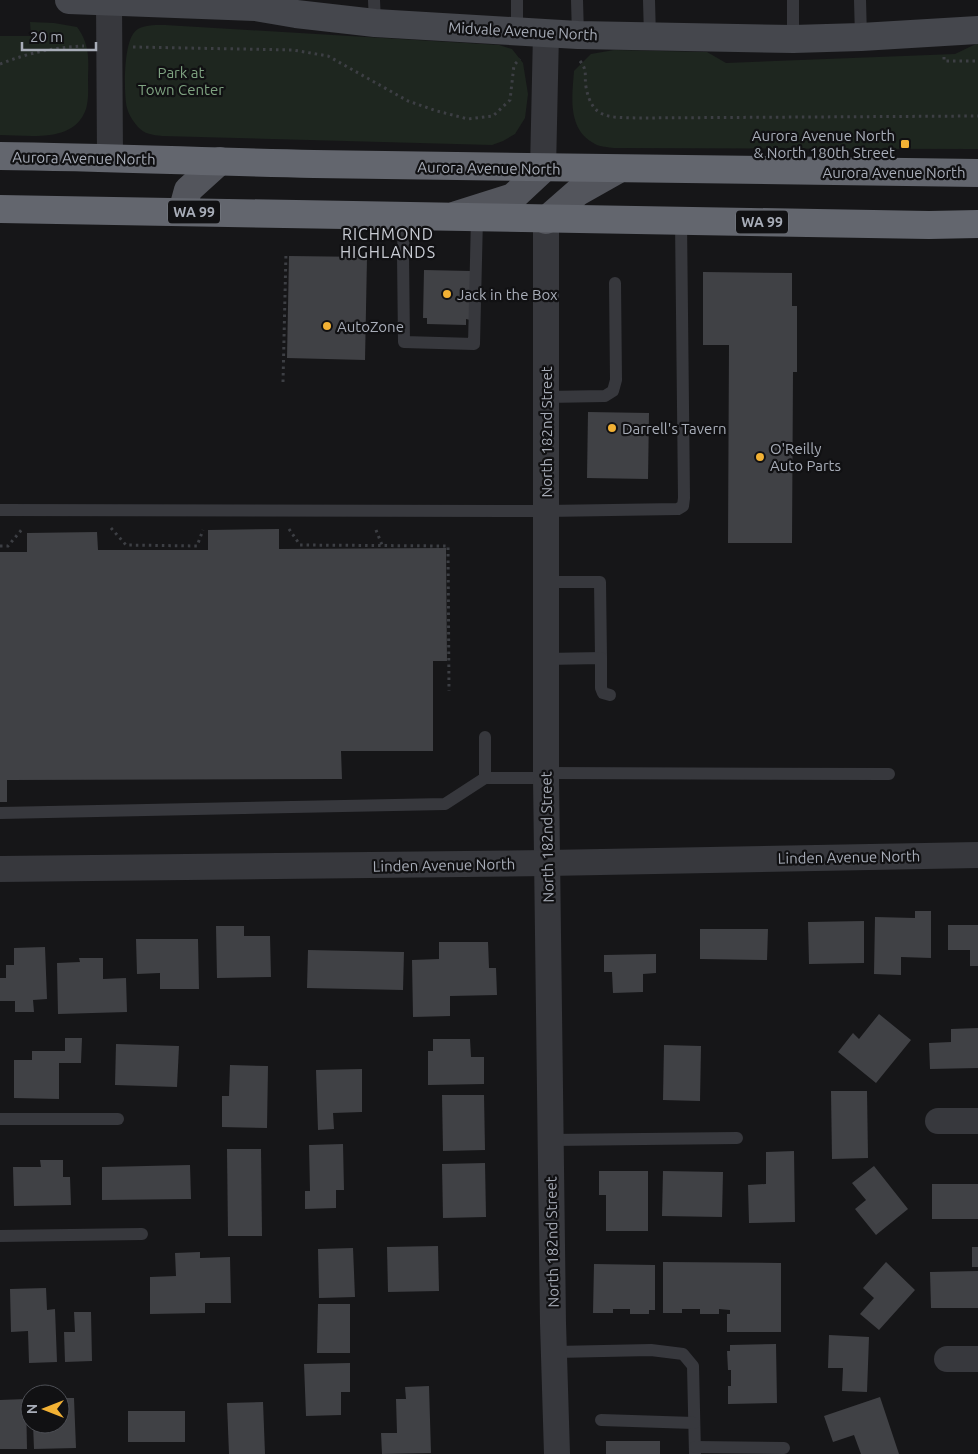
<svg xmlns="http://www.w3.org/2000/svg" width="978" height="1454" font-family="Ubuntu,sans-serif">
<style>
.green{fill:#1e261f}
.building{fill:#404145}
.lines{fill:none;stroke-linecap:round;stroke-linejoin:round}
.path{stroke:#3d3f44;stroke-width:3;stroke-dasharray:2.5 4;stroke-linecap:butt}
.lane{stroke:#37383d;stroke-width:12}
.street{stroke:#37383d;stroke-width:26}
.secondary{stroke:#45474d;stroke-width:28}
.primary{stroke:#53555c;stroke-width:28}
.highway{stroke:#63666e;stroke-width:28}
.poi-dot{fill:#f2b134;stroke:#111113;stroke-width:2}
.labels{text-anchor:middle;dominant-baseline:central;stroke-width:4.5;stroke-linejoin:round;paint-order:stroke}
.shield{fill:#111113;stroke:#7b7e86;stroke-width:1}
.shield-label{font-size:14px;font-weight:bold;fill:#a8adb8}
.street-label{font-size:15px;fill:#a8adb8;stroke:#111113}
.park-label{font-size:15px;fill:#7fa381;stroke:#111113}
.poi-label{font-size:15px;fill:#a8adb8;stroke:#111113;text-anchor:start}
.neighbourhood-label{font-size:16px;letter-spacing:1px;fill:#c9ccd4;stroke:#111113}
</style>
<rect width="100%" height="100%" fill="#161618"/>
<g class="green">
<path d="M30,22L54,23L77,27C89,43 89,58 88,78C88,88 89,99 86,109C74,144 28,135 0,135V36H31Z"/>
<path d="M165,25L499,45L512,49L523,63L528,94L525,118L515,134L503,141L492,145L162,136C153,135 144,134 138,127C132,120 127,112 126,103C124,87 124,48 133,34C139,24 155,25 165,25Z"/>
<path d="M978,43V149L614,148C608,147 600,147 595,144C567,130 572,97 574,71L591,54L614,50L707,52L726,63L955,54Z"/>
</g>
<g class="building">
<polygon points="289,256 367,257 365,360 287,358"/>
<polygon points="424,270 471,271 470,320 466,319 466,325 427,324 427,318 423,318"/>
<polygon points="703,272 792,273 792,306 797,306 797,372 793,372 792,543 728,543 729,345 703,345"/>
<polygon points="588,412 649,413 648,479 587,478"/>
<polygon points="279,529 279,549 446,548 447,661 433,661 433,751 341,751 342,779 7,780 7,802 0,802 0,552 27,552 27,533 97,532 98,550 208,550 208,530"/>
<polygon points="915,911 931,911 931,958 901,957 901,975 874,974 875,917 915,918"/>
<polygon points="864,921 864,963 809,964 808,922"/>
<polygon points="948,925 978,925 978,966 970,966 970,950 948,950"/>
<polygon points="216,926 244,926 244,936 270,936 271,977 217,978"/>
<polygon points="700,929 768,929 767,960 700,959"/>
<polygon points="136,939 198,939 199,989 160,989 160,973 137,974"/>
<polygon points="439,942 488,942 489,968 496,968 497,995 450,996 450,1016 413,1017 412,960 439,959"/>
<polygon points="45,947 47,999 33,1000 34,1012 15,1012 15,1001 0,1001 0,978 6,978 6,965 14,965 14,948"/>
<polygon points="308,950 404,952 403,990 307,988"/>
<polygon points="656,954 656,973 643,974 643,992 613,993 612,972 604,972 604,955"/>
<polygon points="79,958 103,958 103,979 126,978 127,1012 58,1014 57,963 80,962"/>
<polygon points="879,1014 911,1040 876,1083 838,1052 853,1033 859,1039"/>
<polygon points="978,1028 978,1068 930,1069 929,1043 951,1042 951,1029"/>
<polygon points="65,1038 82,1038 81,1063 59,1063 59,1099 14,1098 14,1060 32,1060 32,1051 65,1051"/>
<polygon points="433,1039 470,1039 471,1057 484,1057 484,1084 428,1085 428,1051 433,1051"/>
<polygon points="116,1044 179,1046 177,1087 115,1085"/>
<polygon points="664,1045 701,1046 700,1101 663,1100"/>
<polygon points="230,1065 268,1066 267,1128 222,1127 222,1096 229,1096"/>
<polygon points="362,1069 362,1112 333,1113 334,1129 318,1130 316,1070"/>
<polygon points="831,1091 867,1091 868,1158 832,1159"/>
<polygon points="442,1095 484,1095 485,1150 443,1151"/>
<polygon points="343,1144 344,1190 336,1190 336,1208 305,1209 305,1191 310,1191 309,1145"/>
<polygon points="227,1149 261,1149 262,1236 228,1236"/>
<polygon points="794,1151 795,1222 749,1223 748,1185 766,1184 766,1152"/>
<polygon points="40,1160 63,1160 63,1177 70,1177 71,1205 14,1206 13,1167 41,1167"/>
<polygon points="485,1163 486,1217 443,1218 442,1164"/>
<polygon points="190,1165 191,1199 102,1200 102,1167"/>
<polygon points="874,1166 908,1209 876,1235 855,1209 866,1200 852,1183"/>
<polygon points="599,1171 648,1171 648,1231 606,1231 606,1195 599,1195"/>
<polygon points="663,1171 723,1172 722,1217 662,1216"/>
<rect x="932" y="1184" width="46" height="35"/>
<polygon points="438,1246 439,1291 388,1292 387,1247"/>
<rect x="972" y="1247" width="6" height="20"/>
<polygon points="353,1248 355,1297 319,1298 318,1249"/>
<polygon points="200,1252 200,1258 230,1257 231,1303 205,1303 205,1313 150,1314 150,1277 176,1276 175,1253"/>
<polygon points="663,1262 781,1263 781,1332 727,1332 727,1314 730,1314 730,1310 719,1309 719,1314 700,1314 700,1309 682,1309 682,1313 663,1313"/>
<polygon points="886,1262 915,1290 879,1330 860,1314 874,1298 863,1288"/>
<polygon points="594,1264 655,1265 655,1310 649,1310 649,1314 630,1314 630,1309 613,1309 613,1313 593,1313"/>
<polygon points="978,1271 978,1308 931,1308 930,1272"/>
<polygon points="46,1288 47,1310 55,1309 57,1362 29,1363 28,1331 11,1332 10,1289"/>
<polygon points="318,1304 350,1304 350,1353 317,1353"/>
<polygon points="74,1312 91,1312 92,1361 65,1362 64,1332 75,1332"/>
<polygon points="829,1335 869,1337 867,1392 842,1391 843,1368 828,1368"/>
<polygon points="776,1344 777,1403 728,1404 728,1386 731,1386 731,1370 728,1370 727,1351 730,1351 730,1345"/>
<polygon points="350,1363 350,1392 341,1392 341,1415 306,1416 304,1364"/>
<polygon points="429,1386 431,1453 382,1454 381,1433 397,1433 396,1399 406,1399 405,1387"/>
<polygon points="880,1397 899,1454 861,1454 854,1435 833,1442 824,1416"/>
<polygon points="60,1398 74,1398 76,1448 34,1449 33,1424 60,1424"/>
<polygon points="26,1399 27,1449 0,1449 0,1400"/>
<polygon points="263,1402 265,1454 229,1454 227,1403"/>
<rect x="128" y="1411" width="57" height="31"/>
<rect x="606" y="1441" width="54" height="13"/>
</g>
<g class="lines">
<g class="path">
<polyline points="133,47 293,50 328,56 408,101 437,111 468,119 493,116 510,100 514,65 520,59"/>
<polyline points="944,57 944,61 978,61"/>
<path d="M580,61C588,71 584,75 586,87C592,120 610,117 637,118L978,116"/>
<path d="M0,64C28,53 55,47 84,46"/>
<polyline points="283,382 286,252"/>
<polyline points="111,528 126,545 197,546 203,530"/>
<polyline points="289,529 300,545 448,546 449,691"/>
<polyline points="376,530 382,545"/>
<polyline points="0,546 8,546 23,528"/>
</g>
<g class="lane">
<polyline points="374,0 375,23"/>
<polyline points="577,0 578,35"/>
<polyline points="649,0 650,37"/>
<polyline points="793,0 793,39"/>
<polyline points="860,0 861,37"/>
<polyline points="517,32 517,0"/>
<polyline points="404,216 403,255 404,342 474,344 477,218"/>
<polyline points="546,397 605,396 613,391 616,380 615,283"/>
<polyline points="0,510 546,511 678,509 683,506 684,498 681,221"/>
<polyline points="546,582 600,582 601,658"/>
<polyline points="546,659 601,658 601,688 603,693 610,695"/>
<polyline points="546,773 889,774"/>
<polyline points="485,778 546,778"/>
<polyline points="0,813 445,804 485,778 485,737"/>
<polyline points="0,1119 118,1119"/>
<polyline points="551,1140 737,1138"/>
<polyline points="0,1236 142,1234"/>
<polyline points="555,1352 651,1350 683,1354 693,1366 695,1454"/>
<polyline points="601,1420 694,1423"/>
<polyline points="695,1447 784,1448"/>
</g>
<g class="street">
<polyline points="109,1 110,157"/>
<polyline points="543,169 546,33"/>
<polyline points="546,220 546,778 553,1323 557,1454"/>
<polyline points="0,869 547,863 978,855"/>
<polyline points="938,1121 978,1121"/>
<polyline points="947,1359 978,1359"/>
</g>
<polyline class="secondary" points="69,0 255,7 296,14 375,23 578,35 793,39 861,37 978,30"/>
<g class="primary">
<polyline points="182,212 188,190 220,161"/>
<polyline points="456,215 513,197 543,169"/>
<polyline points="546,220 578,192 617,170"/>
</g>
<g class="highway">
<path d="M0,156C105,157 210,162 314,164C536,169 757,172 978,173"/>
<polyline points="0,209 929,225 978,224"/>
</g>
</g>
<g class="poi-dot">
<rect x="900" y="139" width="10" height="10" rx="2.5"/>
<circle cx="447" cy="294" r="5"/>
<circle cx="327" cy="326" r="5"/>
<circle cx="612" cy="428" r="5"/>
<circle cx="760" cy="457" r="5"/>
</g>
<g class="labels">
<g class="shield">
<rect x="168" y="200.5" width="52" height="23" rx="4"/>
<rect x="736" y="210.5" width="52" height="23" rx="4"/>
</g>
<g class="shield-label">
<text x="194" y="212">WA 99</text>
<text x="762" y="222">WA 99</text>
</g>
<g class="street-label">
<text transform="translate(523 31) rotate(3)">Midvale Avenue North</text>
<text transform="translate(84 158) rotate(1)">Aurora Avenue North</text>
<text transform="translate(489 168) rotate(1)">Aurora Avenue North</text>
<text x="894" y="172">Aurora Avenue North</text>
<text transform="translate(546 432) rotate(-90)">North 182nd Street</text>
<text transform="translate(547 837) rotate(-91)">North 182nd Street</text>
<text transform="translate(849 857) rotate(-1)">Linden Avenue North</text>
<text transform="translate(444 865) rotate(-1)">Linden Avenue North</text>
<text transform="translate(552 1242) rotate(-91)">North 182nd Street</text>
</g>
<g class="park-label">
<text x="181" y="72">Park at<tspan x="181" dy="17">Town Center</tspan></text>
</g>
<g class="poi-label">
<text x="895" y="135" text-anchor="end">Aurora Avenue North<tspan x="895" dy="17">&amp; North 180th Street</tspan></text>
<text x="457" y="294">Jack in the Box</text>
<text x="337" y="326">AutoZone</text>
<text x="622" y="428">Darrell's Tavern</text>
<text x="770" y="448">O'Reilly<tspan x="770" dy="17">Auto Parts</tspan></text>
</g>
<g class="neighbourhood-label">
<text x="388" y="234">RICHMOND<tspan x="388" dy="18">HIGHLANDS</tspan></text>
</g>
</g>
<g transform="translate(45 1409) rotate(270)"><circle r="24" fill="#111113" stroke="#4d4f55"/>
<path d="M0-4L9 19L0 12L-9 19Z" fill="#f2b134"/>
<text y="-8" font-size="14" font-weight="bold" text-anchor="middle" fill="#a8adb8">N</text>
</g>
<path d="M22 42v8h74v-8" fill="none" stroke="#a8adb8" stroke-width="2.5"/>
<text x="30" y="42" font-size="15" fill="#a8adb8" stroke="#111113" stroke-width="4" paint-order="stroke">20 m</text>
</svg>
